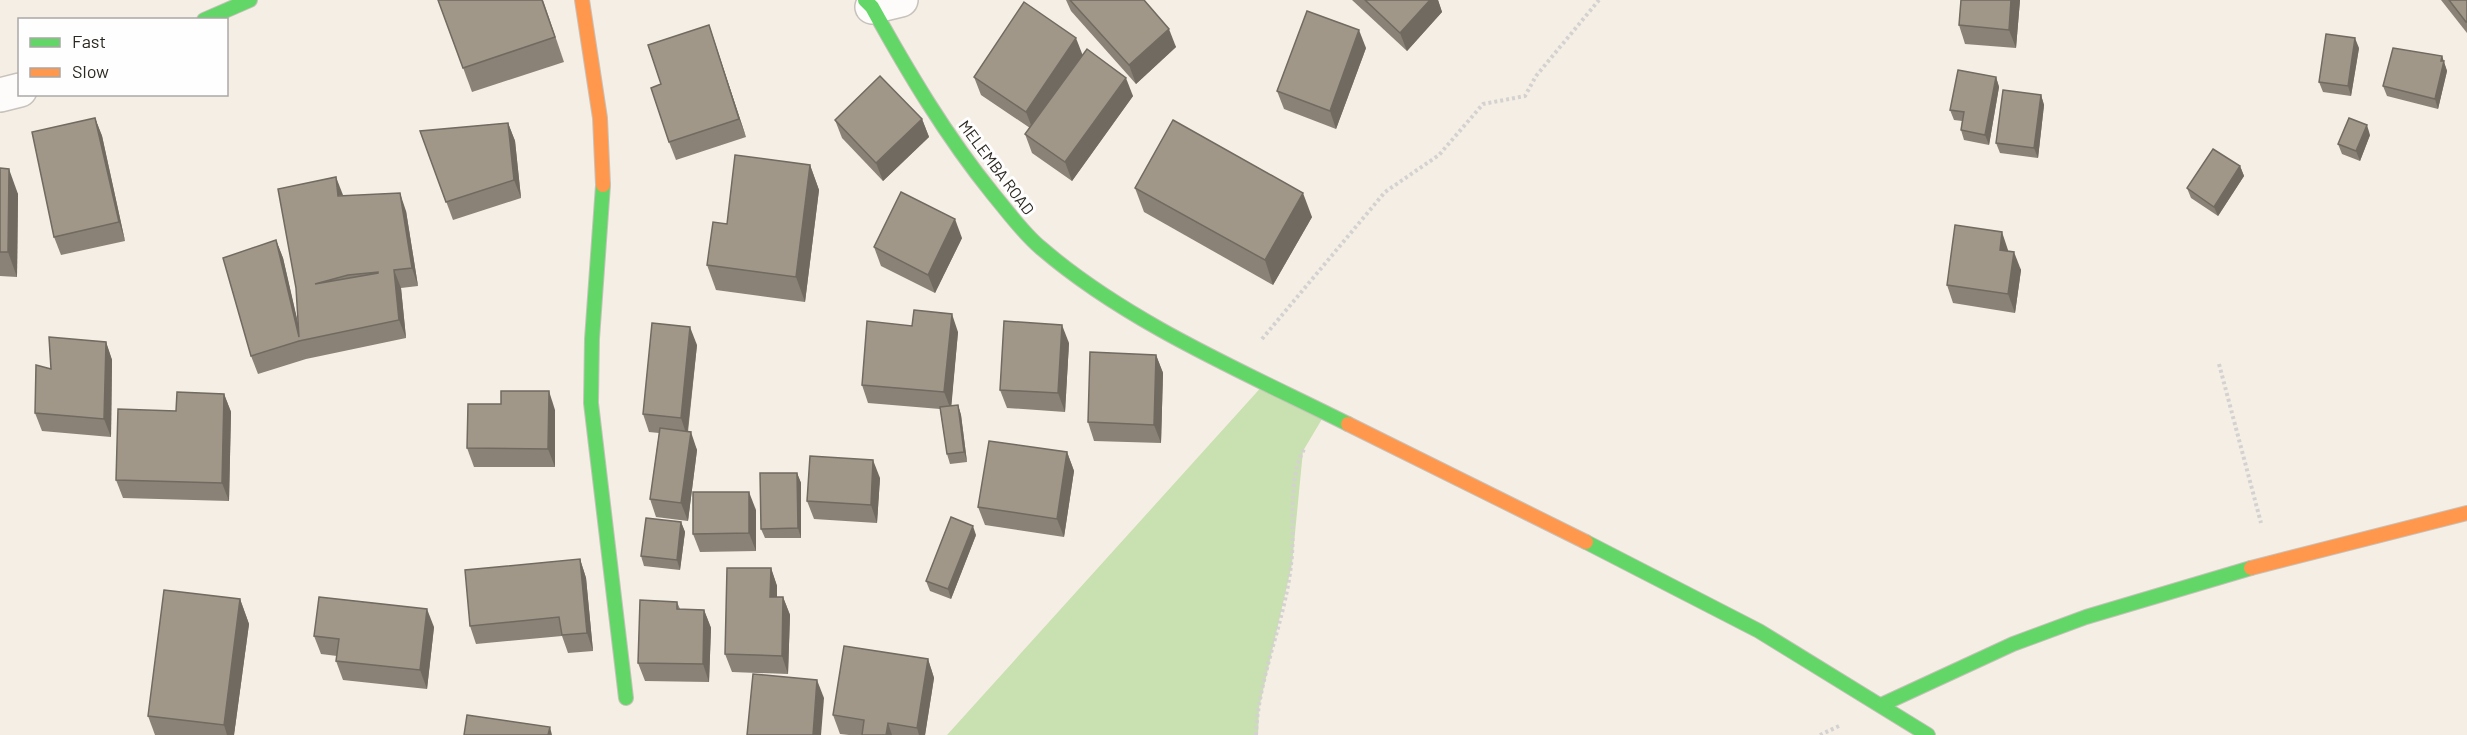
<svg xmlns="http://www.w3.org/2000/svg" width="2467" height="735" font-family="Barlow,sans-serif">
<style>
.green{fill:#c9e0b0}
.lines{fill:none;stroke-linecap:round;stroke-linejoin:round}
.street-casing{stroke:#c7c2bb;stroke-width:36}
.fast-casing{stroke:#c7c2bb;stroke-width:16}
.slow-casing{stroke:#c7c2bb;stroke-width:16}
.path{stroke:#d4d2d0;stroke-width:4;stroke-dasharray:3 3;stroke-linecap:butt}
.street{stroke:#fefcfb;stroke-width:33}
.fast{stroke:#63d668;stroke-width:14}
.slow{stroke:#ff974d;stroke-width:14}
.wall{fill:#8a8276}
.shaded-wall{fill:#706a60}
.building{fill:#a09789;stroke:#706a60;stroke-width:1.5;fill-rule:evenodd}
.labels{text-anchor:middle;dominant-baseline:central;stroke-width:6;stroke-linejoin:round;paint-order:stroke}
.street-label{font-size:16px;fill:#2c2821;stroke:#fefefe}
</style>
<rect width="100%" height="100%" fill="#f5eee5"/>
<polygon class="green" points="1265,383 1325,414 1303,451 1292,564 1259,708 1258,735 947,735"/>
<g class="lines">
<g class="street-casing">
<g id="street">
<polyline points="872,7 901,0"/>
<polyline points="0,95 20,90"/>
</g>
</g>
<g class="fast-casing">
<g id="fast">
<path d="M865,0L872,7C908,72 946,136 993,194C1008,212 1023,233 1041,248C1128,323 1246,373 1348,424"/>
<polyline points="204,20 250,0"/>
<polyline points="603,185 592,339 591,403 626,698"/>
<polyline points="1586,542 1759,631 1928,735"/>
<polyline points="1881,705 2013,644 2086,617 2251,568"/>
</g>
</g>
<g class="slow-casing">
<g id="slow">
<polyline points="582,0 600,118 603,185"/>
<polyline points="1348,424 1586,542"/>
<polyline points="2251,568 2467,513"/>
</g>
</g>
<g class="path">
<polyline points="1262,339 1385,192 1439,155 1483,104 1525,96 1536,76 1599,0"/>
<polyline points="2219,364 2261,523"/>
<path d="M1256,735C1258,677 1285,622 1291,565C1296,530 1286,478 1305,448"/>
<polyline points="1820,735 1839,726"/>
</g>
<use href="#street" class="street"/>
<use href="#fast" class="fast"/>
<use href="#slow" class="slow"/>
</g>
<g class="wall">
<polygon points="438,0 543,0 564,62 472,92"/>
<polygon points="1066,0 1144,0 1176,47 1136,84 1071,11"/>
<polygon points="1352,0 1438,0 1442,12 1407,51"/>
<polygon points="1961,0 2020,0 2016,48 1965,44 1959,25"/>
<polygon points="2441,0 2467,0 2467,33"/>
<polygon points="709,25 746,137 676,160 669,142 661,84"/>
<polygon points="1366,48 1336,129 1284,109 1277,91"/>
<polygon points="2359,48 2351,96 2323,92 2319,82"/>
<polygon points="1082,55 1133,96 1072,181 1032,153 1025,134 1030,128 981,95 974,77"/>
<polygon points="2442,56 2447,71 2438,109 2387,96 2383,86"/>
<polygon points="1996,77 1999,87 1989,145 1964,140 1961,130 1962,121 1954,120 1950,110"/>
<polygon points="2041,95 2044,105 2038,158 2000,153 1996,143"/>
<polygon points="95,118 102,136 125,241 61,255 54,237"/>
<polygon points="922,119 929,137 883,181 842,138 835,120"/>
<polygon points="508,123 515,141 521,198 453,220 420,131"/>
<polygon points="2370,135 2360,161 2342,154 2338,144"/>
<polygon points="810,165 819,190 805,302 716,290 707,265 727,224"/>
<polygon points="2240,166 2244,176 2218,216 2191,198 2187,188"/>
<polygon points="0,168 18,194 17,277 0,276"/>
<polygon points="1135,188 1312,217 1273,285 1144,212"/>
<polygon points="343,196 406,211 418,286 401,288 406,338 306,359 258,374 251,356 276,240 283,258 298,324"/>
<polygon points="962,238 935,293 881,266 874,247"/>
<polygon points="2008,250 2008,251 2021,270 2015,313 1953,303 1947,285"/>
<polygon points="958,332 951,406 958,405 961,415 967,462 950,464 947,454 940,409 868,403 862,385"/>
<polygon points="106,342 112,360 111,437 42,431 35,413 51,369"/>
<polygon points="1069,343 1065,412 1007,408 1000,390"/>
<polygon points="697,345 688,432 697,450 688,521 656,517 650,499 659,433 649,432 643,414"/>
<polygon points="1156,355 1163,373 1161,443 1094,441 1088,422"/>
<polygon points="224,394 231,412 229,501 123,498 116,480 176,411"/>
<polygon points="555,410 555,467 474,467 467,448"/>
<polygon points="1067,452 1074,471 1064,537 985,525 978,507"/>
<polygon points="797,473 801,483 801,538 765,538 761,529"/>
<polygon points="880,478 877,523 814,519 807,501"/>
<polygon points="756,510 756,551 700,552 693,534"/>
<polygon points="681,522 685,532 680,570 644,566 641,556"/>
<polygon points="976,535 951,599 930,591 926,581"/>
<polygon points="580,559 586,578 593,651 568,653 562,636 476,644 470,626"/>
<polygon points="771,568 777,586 777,597 783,597 790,615 788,674 732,672 725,654"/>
<polygon points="240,599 249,624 234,735 155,735 148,716"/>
<polygon points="677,602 680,609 704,610 711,628 709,682 645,681 638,663"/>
<polygon points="434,627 427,689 343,680 336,661 337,656 321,654 314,636"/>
<polygon points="928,659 934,678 925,735 849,735 840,734 833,715"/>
</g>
<g class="shaded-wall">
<polygon points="1430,0 1438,0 1442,12 1407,51 1400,33"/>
<polygon points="2011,0 2020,0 2016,48 2009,30"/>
<polygon points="709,25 715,43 746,137 739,119"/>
<polygon points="1169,29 1176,47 1136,84 1129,65"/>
<polygon points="1359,30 1366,48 1336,129 1330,111"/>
<polygon points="1076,38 1083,56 1033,130 1026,112"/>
<polygon points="2355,38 2359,48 2351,96 2348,86"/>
<polygon points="2442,56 2447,71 2438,109 2435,99"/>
<polygon points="1996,77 1999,87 1989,145 1985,135"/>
<polygon points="1126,78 1133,96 1072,181 1065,162"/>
<polygon points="2041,95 2044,105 2038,158 2034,148"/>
<polygon points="95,118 102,136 125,241 119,222"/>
<polygon points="922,119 929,137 883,181 876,163"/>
<polygon points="508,123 515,141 521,198 514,180"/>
<polygon points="2367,125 2370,135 2360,161 2356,151"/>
<polygon points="810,165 819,190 805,302 796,277"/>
<polygon points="2240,166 2244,176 2218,216 2214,207"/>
<polygon points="9,169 18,194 17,277 8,252"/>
<polygon points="336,177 343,195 338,196"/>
<polygon points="400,193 406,211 418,286 412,268"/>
<polygon points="1303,193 1312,217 1273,285 1265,260"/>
<polygon points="955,219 962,238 935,293 928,275"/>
<polygon points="2002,232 2008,250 2006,268 2000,250"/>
<polygon points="276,240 283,258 302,340 300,341"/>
<polygon points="2014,252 2021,270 2015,313 2008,294"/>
<polygon points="394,270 401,288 406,338 399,320"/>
<polygon points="952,314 958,332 951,410 944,392"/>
<polygon points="1062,325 1069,343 1065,412 1058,393"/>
<polygon points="690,327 697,345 687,436 681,418"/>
<polygon points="106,342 112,360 111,437 104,419"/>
<polygon points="1156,355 1163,373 1161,443 1154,425"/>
<polygon points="549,391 555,410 555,467 548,449"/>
<polygon points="224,394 231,412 229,501 222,483"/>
<polygon points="958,405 961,415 967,462 964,452"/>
<polygon points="691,432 697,450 688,521 681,503"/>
<polygon points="1067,452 1074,471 1064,537 1057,519"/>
<polygon points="873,460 880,478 877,523 871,505"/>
<polygon points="797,473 801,483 801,538 798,528"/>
<polygon points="749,492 756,510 756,551 749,533"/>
<polygon points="681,522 685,532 680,570 677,560"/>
<polygon points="973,526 976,535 951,599 948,589"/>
<polygon points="580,559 586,578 593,651 587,633"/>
<polygon points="771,568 777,586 777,615 770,597"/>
<polygon points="783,597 790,615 788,674 782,656"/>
<polygon points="240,599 249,624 234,735 227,735 224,725"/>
<polygon points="427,609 434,627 427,689 420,670"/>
<polygon points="704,610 711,628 709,682 703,664"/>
<polygon points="928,659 934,678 925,735 919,735 917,728"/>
<polygon points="817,680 824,698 821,735 813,735"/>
<polygon points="888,723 892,735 886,735"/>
<polygon points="550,727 552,735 548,735"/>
</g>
<g class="building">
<polygon points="438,0 542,0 555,37 463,68"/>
<polygon points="1070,0 1144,0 1169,29 1129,65"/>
<polygon points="1365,0 1430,0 1400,33"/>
<polygon points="1961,0 2011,0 2009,30 1959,25"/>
<polygon points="2449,0 2467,0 2467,22 2466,22"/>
<polygon points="1024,2 1076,38 1026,112 974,77"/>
<polygon points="1307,11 1359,30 1330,111 1277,91"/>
<polygon points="709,25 739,119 669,142 651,88 661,84 648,45"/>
<polygon points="2326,34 2355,38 2348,86 2319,82"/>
<polygon points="2393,48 2442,56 2441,61 2444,61 2435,99 2383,86"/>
<polygon points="1087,49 1126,78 1065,162 1025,134"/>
<polygon points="1958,70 1996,77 1985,135 1961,130 1964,112 1950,110"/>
<polygon points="880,76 922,119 876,163 835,120"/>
<polygon points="2003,90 2041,95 2034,148 1996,143"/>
<polygon points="95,118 119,222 54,237 32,132"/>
<polygon points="2349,118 2367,125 2356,151 2338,144"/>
<polygon points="1173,120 1303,193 1265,260 1135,188"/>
<polygon points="508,123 514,180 446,202 420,131"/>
<polygon points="2213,149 2240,166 2214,207 2187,188"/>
<polygon points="735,155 810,165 796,277 707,265 713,222 727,224"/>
<polygon points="0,168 9,169 8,252 0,252"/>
<path d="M336,177L338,196L400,193L412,268L394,270L399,320L299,341L251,356L223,258L276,240L299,337L296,288L278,189ZM378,272V273L315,284L348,275Z"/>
<polygon points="901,192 955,219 928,275 874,247"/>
<polygon points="1955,225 2002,232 2000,250 2014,252 2008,294 1947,285"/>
<polygon points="914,310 952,314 944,392 862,385 867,321 912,326"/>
<polygon points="1004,321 1062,325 1058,393 1000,390"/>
<polygon points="652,323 690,327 681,418 643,414"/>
<polygon points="49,337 106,342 104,419 35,413 36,365 51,369"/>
<polygon points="1090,352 1156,355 1154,425 1088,422"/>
<polygon points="501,391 549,391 548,449 467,448 468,404 501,404"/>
<polygon points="177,392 224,394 222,483 116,480 118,409 176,411"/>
<polygon points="958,405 964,452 947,454 940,407"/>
<polygon points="660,428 691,432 681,503 650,499"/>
<polygon points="989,441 1067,452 1057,519 978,507"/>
<polygon points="810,456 873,460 871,505 807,501"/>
<polygon points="760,473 797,473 798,528 761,529"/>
<polygon points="693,492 749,492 749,533 693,534"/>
<polygon points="951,517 973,526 948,589 926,581"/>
<polygon points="646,518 681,522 677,560 641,556"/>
<polygon points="580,559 587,633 562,635 559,617 470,626 465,570"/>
<polygon points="727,568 771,568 770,597 783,597 782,656 725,654"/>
<polygon points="164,590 240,599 224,725 148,716"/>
<polygon points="319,597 427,609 420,670 336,661 339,639 314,636"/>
<polygon points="640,600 677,602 677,609 704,610 703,664 638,663"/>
<polygon points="844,646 928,659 917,728 888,723 886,735 862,735 864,720 833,715"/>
<polygon points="753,674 817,680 813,735 747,735"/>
<polygon points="467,715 550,727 548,735 464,735"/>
</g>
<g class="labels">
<g class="street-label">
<text transform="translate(997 167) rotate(53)">MELEMBA ROAD</text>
</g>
</g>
<rect x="18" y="18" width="210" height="78" fill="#fefefe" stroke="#aaa8a6" stroke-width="1.5"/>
<rect x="30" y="38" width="30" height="9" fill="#63d668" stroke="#aaa8a6" stroke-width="1.5"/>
<text x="72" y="48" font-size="18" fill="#2c2821">Fast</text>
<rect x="30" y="68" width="30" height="9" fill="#ff974d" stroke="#aaa8a6" stroke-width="1.5"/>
<text x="72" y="78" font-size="18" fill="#2c2821">Slow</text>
</svg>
